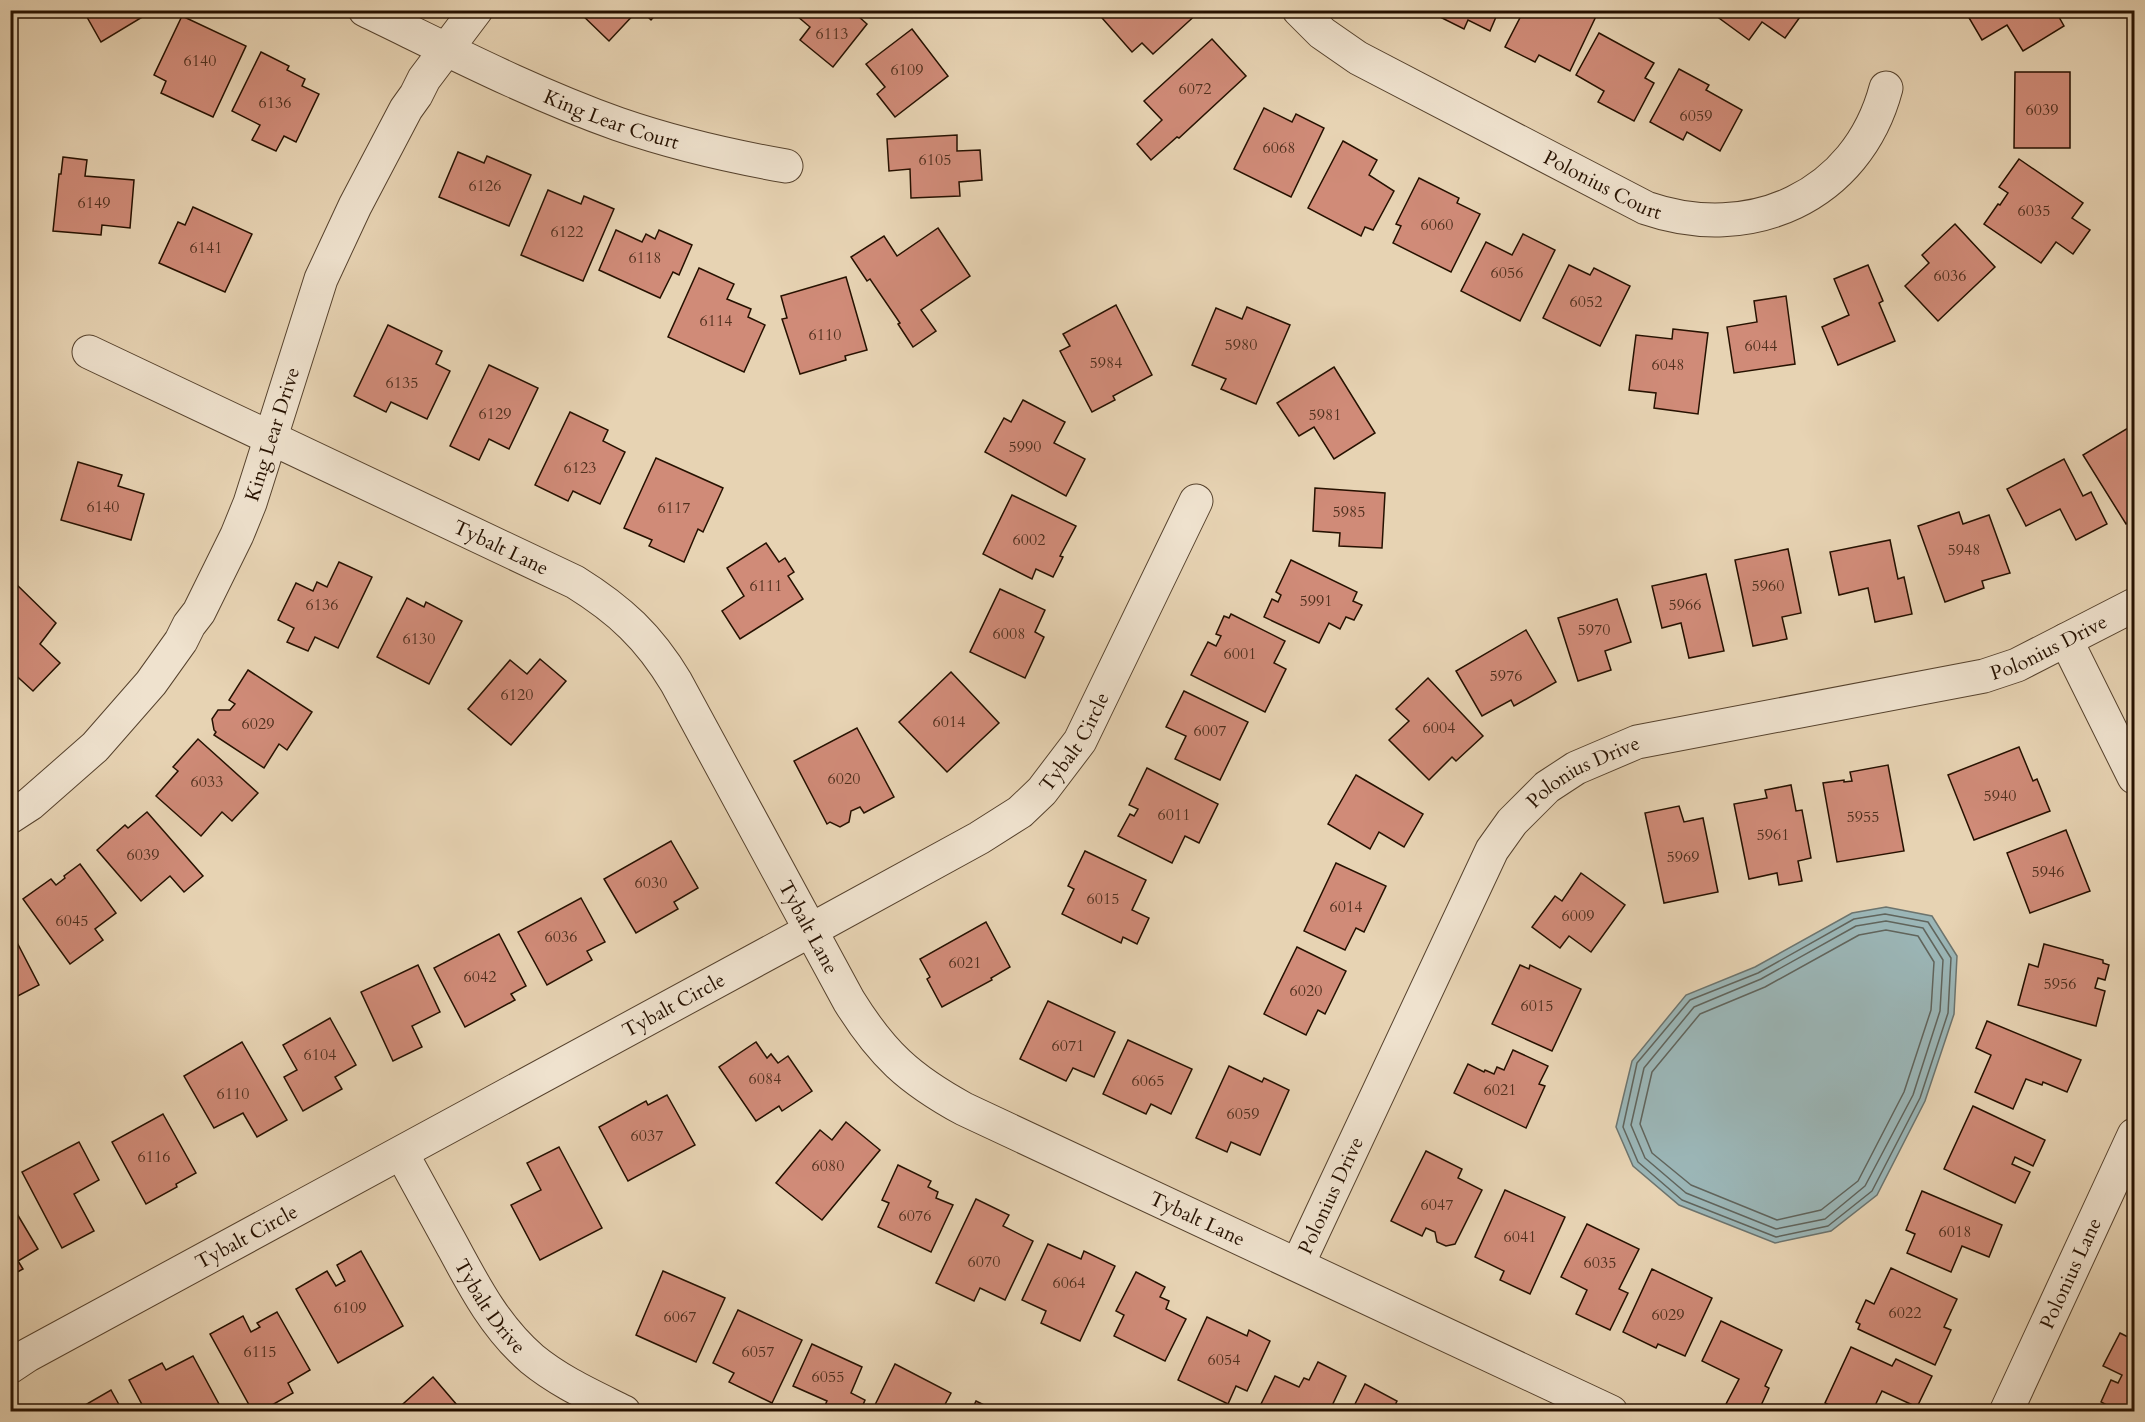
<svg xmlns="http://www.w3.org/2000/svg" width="2145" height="1422" font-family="Cardo,serif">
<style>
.water{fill:#9bb6b7;stroke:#6c746e;stroke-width:1.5}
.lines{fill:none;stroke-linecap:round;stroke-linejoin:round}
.shore{stroke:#60645c;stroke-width:1.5}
.building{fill:#d08b78;stroke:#261100;stroke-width:1.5}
.street-casing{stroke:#56422d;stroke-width:35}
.street{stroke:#efe2ce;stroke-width:33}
.labels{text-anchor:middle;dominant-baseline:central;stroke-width:5;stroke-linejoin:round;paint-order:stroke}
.number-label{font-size:16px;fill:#50301e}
.street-label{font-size:20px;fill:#261100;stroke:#efe2ce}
</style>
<rect width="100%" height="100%" fill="#e7d3b3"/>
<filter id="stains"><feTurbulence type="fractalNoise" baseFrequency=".00333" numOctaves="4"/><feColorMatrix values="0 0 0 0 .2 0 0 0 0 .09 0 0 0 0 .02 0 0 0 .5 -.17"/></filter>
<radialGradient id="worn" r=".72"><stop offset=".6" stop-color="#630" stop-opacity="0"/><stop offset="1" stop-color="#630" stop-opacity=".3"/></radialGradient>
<polygon class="water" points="1886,907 1932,916 1957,956 1954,1014 1925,1101 1877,1195 1831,1231 1775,1243 1679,1205 1633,1166 1616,1127 1632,1061 1686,995 1755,967 1852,913"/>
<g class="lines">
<g class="shore">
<polygon points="1885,914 1928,922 1951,958 1948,1013 1920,1098 1872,1191 1828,1226 1776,1237 1682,1200 1638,1162 1623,1127 1637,1063 1690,1000 1758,973 1854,919"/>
<polygon points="1886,921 1923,928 1943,960 1940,1011 1913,1095 1865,1186 1825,1219 1776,1229 1686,1193 1645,1158 1631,1125 1644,1068 1694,1007 1761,979 1856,926"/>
<polygon points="1886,930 1918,936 1934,962 1931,1010 1904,1092 1858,1181 1821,1210 1777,1220 1691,1185 1652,1153 1640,1124 1652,1072 1700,1014 1765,987 1859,935"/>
</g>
</g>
<g class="building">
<polygon points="83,10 154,10 101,42"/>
<polygon points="577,10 638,10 609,41"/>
<polygon points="641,10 660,10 651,20"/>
<polygon points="790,10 863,10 858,16 867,24 833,67 800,40 810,27"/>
<polygon points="1095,10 1200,10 1200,11 1153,54 1142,43 1132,52"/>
<polygon points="1426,10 1499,10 1490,31 1468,20 1464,29"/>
<polygon points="1524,10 1599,10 1570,71 1539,55 1535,62 1505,47"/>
<polygon points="1708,10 1805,10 1785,38 1762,22 1749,40"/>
<polygon points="2055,10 2064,26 2023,51 2007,25 1982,40 1965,11"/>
<polygon points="182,16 246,46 213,117 161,93 166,81 154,75"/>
<polygon points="912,29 948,76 895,117 877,94 885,87 866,64"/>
<polygon points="1599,33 1654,63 1645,78 1654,83 1634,121 1598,102 1604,91 1576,75"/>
<polygon points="1212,39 1246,76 1179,138 1177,137 1151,160 1137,144 1162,120 1144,101"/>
<polygon points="261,52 289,66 287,70 305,79 302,86 319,94 296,142 284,136 276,151 252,140 260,125 232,111"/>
<polygon points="1679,69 1709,85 1706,90 1742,110 1720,151 1687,132 1683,140 1650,122"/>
<polygon points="2015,72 2070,72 2070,148 2014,148"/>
<polygon points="1264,108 1292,122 1296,114 1324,128 1291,197 1234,169"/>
<polygon points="957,135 957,151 980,150 982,180 959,182 960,196 911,198 910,169 889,171 887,139"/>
<polygon points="1343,141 1377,160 1369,175 1394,191 1373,230 1365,227 1361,236 1308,208"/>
<polygon points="458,152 484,163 487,156 531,175 509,226 439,197"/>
<polygon points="63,157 87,160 85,176 134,180 130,228 102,225 101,235 53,231 59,174 61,174"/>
<polygon points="2019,159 2083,203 2072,218 2090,230 2073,254 2056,242 2041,263 1984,224 1998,204 2000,205 2008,193 1999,187"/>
<polygon points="1419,178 1459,198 1457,203 1480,214 1451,272 1393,243 1401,226 1396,224"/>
<polygon points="548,190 581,204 584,196 614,209 583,281 521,255"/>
<polygon points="193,207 252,234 225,292 159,263 178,222 185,225"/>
<polygon points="1955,224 1995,267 1938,321 1905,286 1929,263 1922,255"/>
<polygon points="938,228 970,276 921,310 936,331 913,347 898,324 900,323 870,279 867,281 851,257 884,236 897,256"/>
<polygon points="616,230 642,242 646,234 655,239 659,230 692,245 679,275 673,272 660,298 599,270"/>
<polygon points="1523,234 1555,250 1520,321 1461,291 1486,242 1512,255"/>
<polygon points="1569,265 1590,275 1594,268 1630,286 1600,346 1543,318"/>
<polygon points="1868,265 1883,301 1879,303 1895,341 1838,365 1822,327 1849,315 1834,279"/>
<polygon points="699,268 734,284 727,299 751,309 748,317 765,325 744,372 668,337"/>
<polygon points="846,277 867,350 845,356 846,360 800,374 782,319 787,318 781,296"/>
<polygon points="1786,296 1795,364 1734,373 1727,327 1757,322 1754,301"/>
<polygon points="1116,305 1152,375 1113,396 1115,400 1092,412 1060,351 1070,346 1063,334"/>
<polygon points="1247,307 1290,325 1256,404 1221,389 1226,379 1192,365 1216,308 1242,319"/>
<polygon points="388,325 442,351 436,364 450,371 427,419 391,402 386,412 354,396"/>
<polygon points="1673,329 1708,333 1698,414 1654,408 1656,393 1629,390 1636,335 1672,339"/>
<polygon points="489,365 538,388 509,449 489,439 479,460 450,446"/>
<polygon points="1334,367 1375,433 1334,459 1314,427 1299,436 1277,403"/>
<polygon points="1023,400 1065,422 1054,443 1085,459 1066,496 985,452 1004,418 1011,422"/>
<polygon points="570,412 608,430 603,441 625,452 600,504 573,491 568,501 535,485"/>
<polygon points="2133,425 2134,519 2126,524 2083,455"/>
<polygon points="656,458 723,488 703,532 698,529 684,562 649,546 652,540 624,528"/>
<polygon points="2064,459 2083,496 2091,492 2107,524 2076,540 2060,509 2026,526 2007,489"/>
<polygon points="78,462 122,475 118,486 144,494 131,540 61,520"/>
<polygon points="1315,488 1385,493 1382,548 1339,546 1340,533 1313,531"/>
<polygon points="1012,495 1076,526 1060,556 1063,557 1053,577 1036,569 1032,579 983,554"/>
<polygon points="1959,512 1963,524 1989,515 2010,573 1982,581 1984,588 1945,602 1918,526"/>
<polygon points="1890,540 1898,579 1904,577 1912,614 1875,622 1868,588 1839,595 1830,552"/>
<polygon points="766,543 779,562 785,558 794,572 788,576 803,599 740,639 722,611 744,596 727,568"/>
<polygon points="1788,549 1801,613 1782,617 1787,639 1753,646 1735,560"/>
<polygon points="1291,560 1357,592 1353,601 1362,605 1354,620 1346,617 1340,629 1329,623 1319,643 1264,617 1272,599 1278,602 1281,595 1276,592"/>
<polygon points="339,562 372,577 338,648 315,637 308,651 287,642 294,628 278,620 296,583 313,591 317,582 327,587"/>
<polygon points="1706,574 1724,651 1689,658 1681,623 1662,628 1652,586"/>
<polygon points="14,582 56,623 40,644 60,663 33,691 10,670 10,586"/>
<polygon points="1000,589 1045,610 1035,632 1044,637 1025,678 970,652"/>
<polygon points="407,598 424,607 426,602 462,621 429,684 377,657"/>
<polygon points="1617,599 1631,642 1605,651 1611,670 1578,681 1558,618"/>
<polygon points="1231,614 1285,641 1274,663 1286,669 1265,712 1191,675 1208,642 1216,646 1221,636 1216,634 1224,616 1229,618"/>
<polygon points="1526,630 1556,682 1514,706 1511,700 1482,716 1456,671"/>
<polygon points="540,659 566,681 511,745 468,709 510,660 527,674"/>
<polygon points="248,670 312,712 287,750 279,744 264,768 214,735 216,732 214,730 212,719 218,710 230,710 235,704 229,700"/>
<polygon points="951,672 999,723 947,772 899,722"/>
<polygon points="1428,678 1483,736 1456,761 1452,757 1429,780 1389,740 1409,721 1396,709"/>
<polygon points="1184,691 1248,722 1220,780 1175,759 1186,736 1166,727"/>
<polygon points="857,728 894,797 864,813 860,807 851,811 849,822 840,827 830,822 827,824 794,761"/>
<polygon points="198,739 258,793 232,821 222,812 201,836 156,796 178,771 173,767"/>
<polygon points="2019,747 2033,781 2037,779 2050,811 1974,840 1948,775"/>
<polygon points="1888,765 1904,851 1837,862 1823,783 1844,780 1844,782 1852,781 1850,772"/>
<polygon points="1147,768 1218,804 1199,843 1185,836 1172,863 1118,836 1130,814 1134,816 1138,809 1129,805"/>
<polygon points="1356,775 1423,814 1404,847 1379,832 1370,849 1328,824"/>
<polygon points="1791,785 1796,811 1802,810 1811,858 1798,861 1802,881 1779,885 1777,873 1749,879 1734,804 1767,798 1765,790"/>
<polygon points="1679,806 1684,822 1703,818 1718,892 1664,903 1645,813"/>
<polygon points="147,812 203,876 184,892 170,876 141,901 97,850 125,825 128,828"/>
<polygon points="2066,830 2090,891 2030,913 2007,853"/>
<polygon points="671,841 698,888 674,902 678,909 636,933 604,879"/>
<polygon points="1085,851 1146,880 1132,910 1149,918 1137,944 1123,937 1121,943 1062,914 1074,889 1068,886"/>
<polygon points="1336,863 1386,886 1364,932 1356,928 1345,950 1304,931"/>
<polygon points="80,864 116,913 95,929 103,940 70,964 23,899 51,879 56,885 65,878 64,876"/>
<polygon points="1581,873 1625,905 1591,952 1569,936 1560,948 1532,927 1555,896 1562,901"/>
<polygon points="581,898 605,942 587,951 592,960 547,985 518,932"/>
<polygon points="986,922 1010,967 991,978 992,980 942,1007 927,979 930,977 920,959"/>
<polygon points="10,929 39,985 10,1000"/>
<polygon points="499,934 526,986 511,994 515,1000 465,1027 434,968"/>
<polygon points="2044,944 2103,960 2103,963 2109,965 2105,980 2098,978 2095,988 2105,991 2096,1026 2018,1005 2029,964 2038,967"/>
<polygon points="1297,947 1346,971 1325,1014 1318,1010 1306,1035 1264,1014"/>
<polygon points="418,965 440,1012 412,1026 422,1047 393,1061 361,992"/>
<polygon points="1520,965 1529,969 1530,965 1581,989 1552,1051 1492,1024"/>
<polygon points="1048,1001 1115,1032 1094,1077 1073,1068 1066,1081 1020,1059"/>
<polygon points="330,1018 356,1065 335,1077 342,1089 303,1111 284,1077 297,1070 283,1045"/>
<polygon points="1987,1021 2081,1060 2067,1092 2043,1082 2042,1085 2026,1079 2013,1109 1975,1092 1991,1055 1976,1048"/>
<polygon points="1128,1040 1192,1069 1171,1114 1151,1104 1146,1114 1103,1094"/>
<polygon points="242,1042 287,1120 257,1137 243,1113 214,1128 184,1076"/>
<polygon points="756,1042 767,1058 771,1054 778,1063 788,1056 812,1091 782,1111 779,1106 756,1121 719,1067"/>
<polygon points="1513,1050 1548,1066 1539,1084 1545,1086 1526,1128 1454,1093 1468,1064 1484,1072 1485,1070 1494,1074 1497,1067 1504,1070"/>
<polygon points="1229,1066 1262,1082 1264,1078 1289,1090 1260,1155 1231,1142 1227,1152 1196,1138"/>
<polygon points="667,1095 695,1145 628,1181 599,1127 646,1101 648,1105"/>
<polygon points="1973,1106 2045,1140 2033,1166 2015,1157 2012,1164 2030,1172 2015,1203 1944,1169"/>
<polygon points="163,1114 196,1173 176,1184 177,1187 146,1204 112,1142"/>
<polygon points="846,1122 880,1150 822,1220 776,1183 820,1130 832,1140"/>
<polygon points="79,1142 99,1180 74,1194 94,1231 62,1248 22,1172"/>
<polygon points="559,1147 602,1228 540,1260 511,1205 541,1190 527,1163"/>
<polygon points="1426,1151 1462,1169 1458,1178 1482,1190 1455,1244 1446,1246 1437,1242 1435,1232 1426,1228 1422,1236 1391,1221"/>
<polygon points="898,1165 931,1181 928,1187 938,1192 936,1198 953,1205 931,1252 878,1227 889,1203 882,1200"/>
<polygon points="1505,1190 1565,1217 1530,1294 1500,1280 1504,1271 1475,1257"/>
<polygon points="1922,1191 2002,1225 1989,1257 1962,1246 1951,1272 1907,1253 1915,1234 1906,1230"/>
<polygon points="976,1199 1009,1215 1003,1226 1033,1241 1005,1300 980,1288 974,1301 936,1283"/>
<polygon points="13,1207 38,1249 18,1261 23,1269 10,1276 10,1209"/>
<polygon points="1587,1224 1639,1249 1619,1289 1628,1293 1610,1330 1576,1314 1587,1290 1561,1277"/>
<polygon points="1048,1244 1081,1259 1084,1251 1115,1266 1080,1341 1041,1323 1046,1311 1022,1300"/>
<polygon points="361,1251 403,1326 338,1363 296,1289 327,1271 336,1286 345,1281 337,1265"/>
<polygon points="1891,1268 1957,1299 1944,1327 1951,1330 1935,1365 1858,1329 1860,1324 1856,1322 1866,1300 1874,1304"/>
<polygon points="1652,1269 1712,1298 1685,1356 1658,1344 1656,1348 1623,1332"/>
<polygon points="663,1271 725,1298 696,1362 636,1335"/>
<polygon points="1136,1272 1165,1287 1160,1297 1169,1301 1166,1309 1186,1319 1165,1361 1114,1336 1124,1315 1116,1311"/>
<polygon points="738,1310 802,1340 772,1403 729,1382 734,1373 713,1363"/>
<polygon points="277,1312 310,1370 288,1383 293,1393 260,1412 253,1412 210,1334 243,1316 251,1332 260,1327 257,1323"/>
<polygon points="1207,1317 1247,1336 1249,1330 1270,1341 1247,1391 1236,1386 1228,1404 1178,1380"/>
<polygon points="1721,1321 1782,1350 1765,1386 1769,1388 1758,1412 1737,1412 1725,1406 1739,1379 1702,1361"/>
<polygon points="2120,1333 2134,1340 2134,1412 2120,1412 2101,1402 2111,1380 2118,1383 2122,1375 2103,1366"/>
<polygon points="812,1344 862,1367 851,1393 865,1400 860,1412 822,1412 827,1401 793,1386"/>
<polygon points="1851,1347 1892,1366 1896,1359 1932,1376 1917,1407 1882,1391 1872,1412 1842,1412 1825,1403"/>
<polygon points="193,1356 220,1406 211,1412 146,1412 129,1380 162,1363 166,1370"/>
<polygon points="1318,1362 1346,1376 1329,1412 1257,1412 1275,1376 1299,1387 1304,1378 1309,1380"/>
<polygon points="895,1364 951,1393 941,1412 882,1412 874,1407"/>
<polygon points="433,1377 457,1405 450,1412 394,1412"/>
<polygon points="1365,1384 1397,1401 1392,1412 1351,1412"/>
<polygon points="111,1390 123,1412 73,1412"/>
<polygon points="976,1401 998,1412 971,1412"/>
</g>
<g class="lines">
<g class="street-casing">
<g id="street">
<path id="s1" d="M365,10C448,50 531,93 618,124C673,143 729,156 786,166"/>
<path id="s2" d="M1299,10L1322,33L1358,58L1646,208C1750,244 1857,197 1886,88"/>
<path id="s3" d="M89,352L575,582C620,610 649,637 676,682L849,1001C882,1054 909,1079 964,1109L1611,1412"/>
<polyline points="2066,640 2134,777"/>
<path id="s4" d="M10,817L30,804L95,747L151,683L181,641L189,625L199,612L237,535L250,503L321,279L355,206L406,109L416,95L424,79L476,10"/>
<path id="s5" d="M402,1154C419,1185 436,1216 453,1247C475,1288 496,1328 532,1359C560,1382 592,1396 624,1412"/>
<path id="s6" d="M1298,1264L1492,850L1512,822L1547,787L1576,768L1637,742L1984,676L2017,665L2134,605"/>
<path id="s7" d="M10,1367L28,1355L811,930L979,838L1020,812L1042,791L1080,741L1196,501"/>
<path id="s8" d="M2006,1412L2134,1135"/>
</g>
</g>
<use href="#street" class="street"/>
</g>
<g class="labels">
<g class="number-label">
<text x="832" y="34">6113</text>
<text x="200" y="61">6140</text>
<text x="907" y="70">6109</text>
<text x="1195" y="89">6072</text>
<text x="275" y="103">6136</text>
<text x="2042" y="110">6039</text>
<text x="1696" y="116">6059</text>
<text x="1279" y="148">6068</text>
<text x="935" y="160">6105</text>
<text x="485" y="186">6126</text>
<text x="94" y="203">6149</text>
<text x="2034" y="211">6035</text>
<text x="1437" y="225">6060</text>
<text x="567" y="232">6122</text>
<text x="206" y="248">6141</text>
<text x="645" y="258">6118</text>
<text x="1507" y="273">6056</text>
<text x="1950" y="276">6036</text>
<text x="1586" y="302">6052</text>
<text x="716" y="321">6114</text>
<text x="825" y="335">6110</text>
<text x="1241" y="345">5980</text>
<text x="1761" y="346">6044</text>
<text x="1106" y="363">5984</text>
<text x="1668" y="365">6048</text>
<text x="402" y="383">6135</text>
<text x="495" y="414">6129</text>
<text x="1325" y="415">5981</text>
<text x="1025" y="447">5990</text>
<text x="580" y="468">6123</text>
<text x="103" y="507">6140</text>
<text x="674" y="508">6117</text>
<text x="1349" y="512">5985</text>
<text x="1029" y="540">6002</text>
<text x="1964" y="550">5948</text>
<text x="766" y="586">6111</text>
<text x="1768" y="586">5960</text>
<text x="1316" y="601">5991</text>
<text x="322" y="605">6136</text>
<text x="1685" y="605">5966</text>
<text x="1594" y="630">5970</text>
<text x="1009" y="634">6008</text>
<text x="419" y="639">6130</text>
<text x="1240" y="654">6001</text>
<text x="1506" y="676">5976</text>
<text x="517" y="695">6120</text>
<text x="949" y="722">6014</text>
<text x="258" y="724">6029</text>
<text x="1439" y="728">6004</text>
<text x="1210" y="731">6007</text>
<text x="844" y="779">6020</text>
<text x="207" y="782">6033</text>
<text x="2000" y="796">5940</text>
<text x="1174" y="815">6011</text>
<text x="1863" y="817">5955</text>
<text x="1773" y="835">5961</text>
<text x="143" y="855">6039</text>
<text x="1683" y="857">5969</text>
<text x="2048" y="872">5946</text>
<text x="651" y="883">6030</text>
<text x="1103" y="899">6015</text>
<text x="1346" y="907">6014</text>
<text x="1578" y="916">6009</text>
<text x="72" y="921">6045</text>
<text x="561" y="937">6036</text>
<text x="965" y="963">6021</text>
<text x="480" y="977">6042</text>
<text x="2060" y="984">5956</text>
<text x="1306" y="991">6020</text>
<text x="1537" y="1006">6015</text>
<text x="1068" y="1046">6071</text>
<text x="320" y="1055">6104</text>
<text x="765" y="1079">6084</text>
<text x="1148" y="1081">6065</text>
<text x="1500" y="1090">6021</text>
<text x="233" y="1094">6110</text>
<text x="1243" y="1114">6059</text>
<text x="647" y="1136">6037</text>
<text x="154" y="1157">6116</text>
<text x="828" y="1166">6080</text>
<text x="1437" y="1205">6047</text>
<text x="915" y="1216">6076</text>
<text x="1955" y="1232">6018</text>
<text x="1520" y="1237">6041</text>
<text x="984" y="1262">6070</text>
<text x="1600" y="1263">6035</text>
<text x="1069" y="1283">6064</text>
<text x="350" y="1308">6109</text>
<text x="1905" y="1313">6022</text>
<text x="1668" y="1315">6029</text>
<text x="680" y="1317">6067</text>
<text x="260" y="1352">6115</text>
<text x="758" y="1352">6057</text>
<text x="1224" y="1360">6054</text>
<text x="828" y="1377">6055</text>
</g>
<g class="street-label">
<text stroke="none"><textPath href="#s1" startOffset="270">King Lear Court</textPath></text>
<text stroke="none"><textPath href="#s2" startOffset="352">Polonius Court</textPath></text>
<text stroke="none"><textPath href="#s4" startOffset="474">King Lear Drive</textPath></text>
<text stroke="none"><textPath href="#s3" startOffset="456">Tybalt Lane</textPath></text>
<text stroke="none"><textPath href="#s6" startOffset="1066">Polonius Drive</textPath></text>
<text stroke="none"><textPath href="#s7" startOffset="1242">Tybalt Circle</textPath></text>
<text stroke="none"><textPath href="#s6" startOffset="580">Polonius Drive</textPath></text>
<text stroke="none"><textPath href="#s3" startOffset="960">Tybalt Lane</textPath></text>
<text stroke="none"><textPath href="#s7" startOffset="756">Tybalt Circle</textPath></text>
<text stroke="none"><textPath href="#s6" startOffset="76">Polonius Drive</textPath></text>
<text stroke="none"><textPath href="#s3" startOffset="1462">Tybalt Lane</textPath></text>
<text stroke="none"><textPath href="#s7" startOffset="270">Tybalt Circle</textPath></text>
<text stroke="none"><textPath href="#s8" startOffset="153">Polonius Lane</textPath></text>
<text stroke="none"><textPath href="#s5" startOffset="176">Tybalt Drive</textPath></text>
</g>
</g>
<rect width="2145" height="1422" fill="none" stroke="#e7d3b3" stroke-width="36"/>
<rect x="12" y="12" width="2121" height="1398" fill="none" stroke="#261100" stroke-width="3"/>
<rect x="18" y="18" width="2109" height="1386" fill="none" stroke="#261100" stroke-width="1.5"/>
<rect width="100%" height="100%" filter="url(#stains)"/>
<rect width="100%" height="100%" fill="url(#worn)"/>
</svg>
